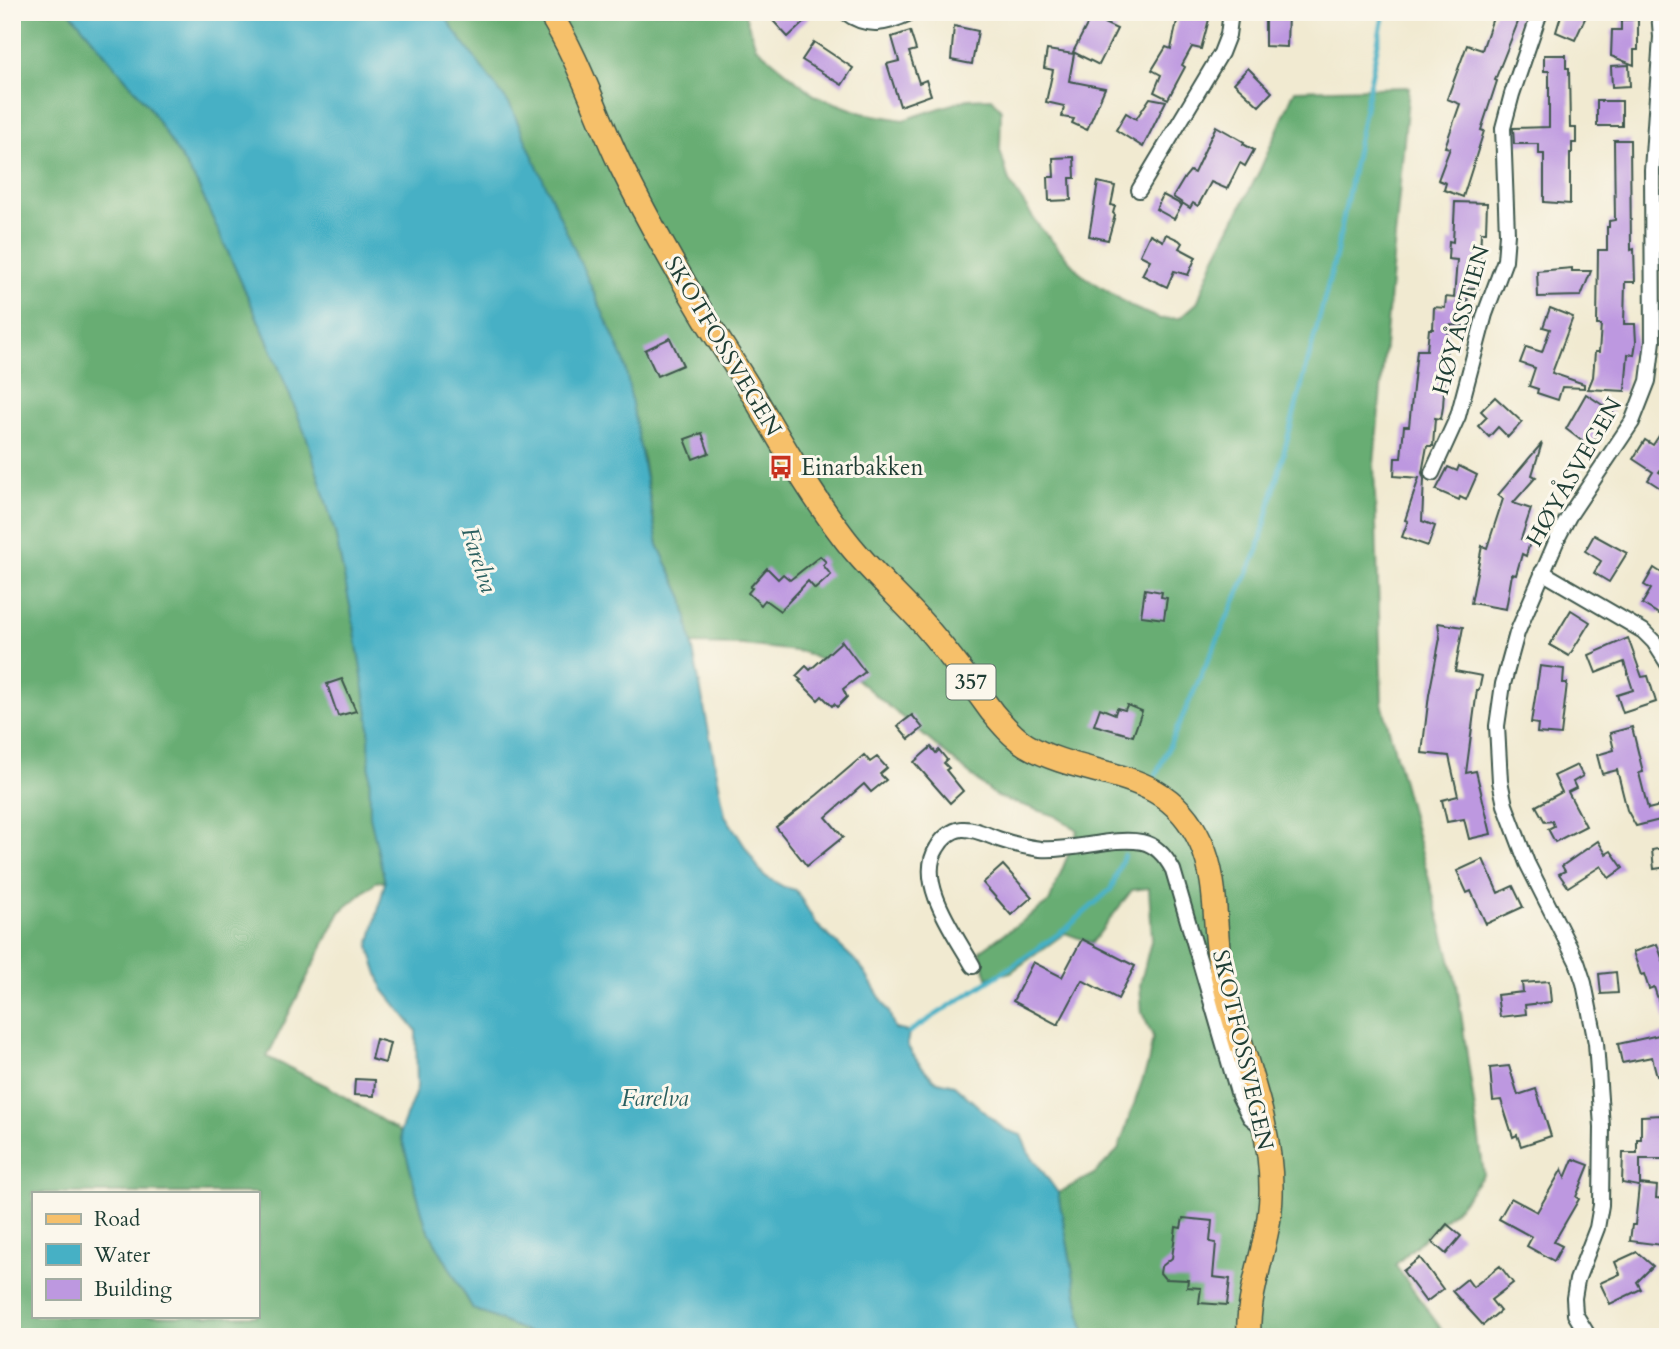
<svg xmlns="http://www.w3.org/2000/svg" width="1680" height="1349" font-family="Cardo,serif">
<style>
.forest{fill:#67ad73;stroke:#437554;stroke-width:2;fill-rule:evenodd}
.water{fill:#46b0c5;stroke:#32767c;stroke-width:2}
.lines{fill:none;stroke-linecap:round;stroke-linejoin:round}
.stream{stroke:#46b0c5;stroke-width:5}
.building{fill:#bd98e0}
.minor-casing{stroke:#3e574c;stroke-width:18}
.primary-casing{stroke:#3e574c;stroke-width:26}
.minor{stroke:#fff;stroke-width:14}
.primary{stroke:#f6c06b;stroke-width:23}
.labels{text-anchor:middle;dominant-baseline:central;stroke-width:6;stroke-linejoin:round;paint-order:stroke}
.shield{fill:#fbf7ec;stroke:#61756b;stroke-width:2}
.shield-label{font-size:21px;font-weight:bold;fill:#1f3d34}
.street-label{font-size:23px;fill:#1f3d34;stroke:#fbf7ec}
.poi-label{font-size:23px;fill:#1f3d34;stroke:#fbf7ec;text-anchor:start}
.water-label{font-size:24px;font-style:italic;fill:#2b6060;stroke:#fbf7ec}
</style>
<rect width="100%" height="100%" fill="#fbf7ec"/>
<filter id="ink" filterUnits="userSpaceOnUse"><feTurbulence type="fractalNoise" baseFrequency=".0143" numOctaves="2"/><feDisplacementMap in="SourceGraphic" scale="14" xChannelSelector="R" yChannelSelector="G"/><feConvolveMatrix kernelMatrix="1 2 1 2 8 2 1 2 1" color-interpolation-filters="sRGB"/></filter>
<filter id="wash" filterUnits="userSpaceOnUse"><feTurbulence type="fractalNoise" baseFrequency=".00686" numOctaves="4" result="noise"/><feDisplacementMap in="SourceGraphic" scale="28" xChannelSelector="R" yChannelSelector="G"/><feGaussianBlur stdDeviation="1.57" result="paint"/><feColorMatrix in="noise" values="0 0 0 0 0 0 0 0 0 0 0 0 0 0 0 0 0 1.4 0 .05"/><feComposite in="paint" operator="in"/></filter>
<g filter="url(#wash)">
<rect width="100%" height="100%" fill="#f1ead1"/>
<g class="forest">
<path d="M12,12H70L147,104L197,183L273,353L308,441L335,532L354,625L369,720L370,816L385,882L377,881L340,912L267,1057L329,1087L400,1132L426,1226L473,1309L539,1337H12ZM33,1193H257V1316H33Z"/>
<polygon points="443,12 744,12 756,47 814,95 862,113 903,120 968,99 992,98 1001,110 1000,150 1009,181 1038,225 1081,274 1134,308 1160,319 1180,318 1197,303 1215,257 1260,170 1295,90 1409,87 1374,464 1382,703 1457,985 1484,1174 1460,1205 1395,1265 1447,1337 1085,1337 1058,1193 1094,1174 1118,1150 1148,1064 1153,1036 1142,1013 1140,985 1152,937 1149,888 1132,890 1092,943 1065,933 1011,972 987,978 980,951 1049,902 1078,830 1055,816 996,796 854,677 804,652 743,645 691,644 683,598 658,545 642,452"/>
</g>
<polygon class="water" points="70,12 443,12 453,29 510,105 624,360 658,545 683,598 725,815 763,875 784,887 796,890 816,924 860,965 889,1012 895,1029 909,1032 907,1045 918,1062 934,1080 954,1085 1004,1129 1021,1135 1028,1151 1058,1193 1085,1337 539,1337 473,1309 426,1226 400,1132 417,1088 416,1030 383,989 369,947 385,882 370,816 369,720 354,625 335,532 308,441 273,353 197,183 147,104"/>
<g class="lines">
<g class="stream">
<polyline points="1156,775 1258,550 1336,255 1384,12"/>
<polyline points="909,1032 1017,963 1067,928 1111,889 1124,855"/>
</g>
</g>
<g id="blocks">
<g class="building">
<polygon points="765,12 815,12 788,37"/>
<polygon points="1179,12 1211,12 1201,49 1192,47 1182,65 1185,67 1168,99 1154,92 1161,75 1152,70 1166,47 1171,49"/>
<polygon points="1265,12 1288,12 1287,47 1265,46"/>
<polygon points="1495,12 1522,12 1495,80 1497,81 1481,130 1484,131 1463,197 1444,190 1446,183 1438,180 1450,148 1445,147 1460,104 1447,99 1467,45 1482,50"/>
<polygon points="1562,12 1588,12 1575,40 1556,32"/>
<polygon points="1091,17 1117,29 1099,65 1073,52"/>
<polygon points="1638,19 1638,50 1634,50 1634,65 1611,56 1612,30 1621,30 1621,20"/>
<polygon points="954,26 978,31 972,64 951,60"/>
<polygon points="910,31 916,50 909,52 919,83 926,80 931,95 900,106 887,64 899,61 892,37"/>
<polygon points="814,42 853,68 842,85 802,60"/>
<polygon points="1047,50 1074,54 1069,81 1105,88 1087,130 1072,123 1074,119 1062,117 1064,106 1046,102 1053,70 1044,68"/>
<polygon points="1544,55 1566,55 1566,68 1569,68 1570,128 1576,128 1576,143 1572,143 1572,153 1570,153 1570,204 1544,202 1544,154 1539,154 1539,144 1514,144 1513,128 1549,127 1549,71 1544,71"/>
<polygon points="1629,65 1630,86 1612,87 1611,66"/>
<polygon points="1248,68 1272,92 1259,106 1234,83"/>
<polygon points="1150,98 1166,101 1143,147 1116,130 1126,113 1136,119"/>
<rect x="1597" y="101" width="25" height="25"/>
<polygon points="1216,126 1239,139 1244,142 1243,144 1254,150 1245,166 1240,163 1227,189 1211,182 1198,206 1193,203 1190,208 1173,197 1185,177 1190,171 1194,173"/>
<polygon points="1614,140 1630,140 1631,250 1634,249 1635,282 1625,282 1624,324 1635,324 1636,342 1634,355 1628,354 1625,391 1588,389 1593,377 1595,352 1599,352 1601,325 1597,325 1598,250 1607,250 1607,227 1609,227 1609,221 1615,220"/>
<polygon points="1074,157 1075,178 1070,178 1071,200 1049,201 1048,177 1054,177 1053,158"/>
<polygon points="1098,182 1115,186 1111,205 1115,206 1113,213 1115,215 1108,240 1089,236"/>
<polygon points="1163,195 1182,205 1174,219 1156,209"/>
<polygon points="1455,202 1487,203 1486,232 1481,232 1479,288 1468,288 1466,326 1448,325 1443,407 1441,419 1435,418 1433,446 1427,446 1422,473 1424,479 1422,521 1435,526 1428,546 1402,537 1408,521 1405,520 1419,478 1394,476 1395,458 1401,458 1404,426 1409,426 1417,350 1427,350 1429,329 1433,329 1434,307 1445,308 1446,297 1454,298 1457,260 1448,259 1449,241 1453,242"/>
<polygon points="1150,234 1163,241 1166,234 1179,240 1182,243 1179,248 1196,257 1188,275 1174,271 1167,287 1142,275 1150,260 1140,255"/>
<polygon points="1572,268 1572,271 1591,271 1581,296 1538,297 1537,271"/>
<polygon points="1550,308 1573,317 1552,373 1584,384 1584,388 1562,387 1558,400 1537,393 1538,389 1529,386 1535,368 1520,363 1526,347 1542,352 1550,329 1543,327"/>
<polygon points="670,338 683,365 657,376 645,350"/>
<polygon points="1586,394 1613,412 1590,447 1566,429"/>
<polygon points="1495,397 1522,422 1508,437 1498,427 1489,437 1478,426 1487,417 1481,411"/>
<polygon points="1668,422 1668,459 1659,472 1668,478 1668,493 1648,480 1653,472 1633,459 1645,440 1653,445"/>
<polygon points="702,433 709,453 693,459 685,439"/>
<polygon points="1542,443 1532,475 1536,477 1513,503 1531,509 1521,539 1530,542 1526,556 1522,554 1516,575 1512,574 1506,609 1471,603 1482,546 1487,548 1503,499 1498,495"/>
<polygon points="1459,466 1477,475 1466,500 1460,497 1459,500 1436,490 1448,467 1457,471"/>
<polygon points="1594,535 1627,553 1609,582 1594,573 1601,561 1585,551"/>
<polygon points="820,556 826,562 823,565 831,575 815,589 808,581 780,611 765,600 761,605 748,593 752,588 750,587 767,568 778,579 783,574 790,580"/>
<polygon points="1654,568 1668,577 1668,601 1659,614 1642,604 1651,589 1644,585"/>
<polygon points="1145,589 1162,592 1161,597 1167,598 1164,619 1141,616"/>
<polygon points="1571,610 1590,622 1569,656 1550,645"/>
<polygon points="1438,623 1463,627 1455,671 1482,676 1479,690 1477,690 1466,773 1476,771 1491,834 1469,839 1464,819 1447,822 1442,800 1458,796 1449,756 1422,753 1429,695 1440,638"/>
<polygon points="1628,638 1642,677 1648,676 1656,702 1623,713 1617,695 1633,690 1624,662 1596,673 1589,655"/>
<polygon points="842,641 865,672 843,689 847,697 837,707 834,704 832,706 822,696 818,700 799,681 801,680 796,676 806,666 810,670"/>
<polygon points="1540,666 1564,669 1563,683 1567,683 1561,735 1537,733 1538,724 1531,723"/>
<polygon points="342,679 356,711 338,716 327,684"/>
<polygon points="1127,705 1142,711 1133,736 1094,725 1100,708 1115,714 1117,708 1125,710"/>
<polygon points="912,715 923,728 909,739 898,726"/>
<polygon points="1632,727 1643,772 1639,773 1648,809 1668,804 1668,818 1636,826 1627,810 1617,770 1602,774 1597,755 1614,750 1610,733"/>
<polygon points="931,747 936,753 939,750 947,760 944,763 949,768 946,770 963,791 950,803 914,762"/>
<polygon points="864,755 870,762 877,757 887,768 880,774 886,780 871,792 864,784 826,817 843,837 807,866 776,827 817,795"/>
<polygon points="1577,765 1583,776 1573,782 1576,788 1568,792 1586,826 1555,842 1548,829 1554,826 1552,821 1545,822 1536,806 1562,792 1554,776"/>
<polygon points="1598,841 1606,854 1611,851 1623,868 1609,878 1601,866 1568,887 1559,874 1565,871 1562,866"/>
<polygon points="1668,847 1668,867 1654,869 1652,850"/>
<polygon points="1483,859 1498,893 1513,886 1523,907 1486,924 1471,891 1467,893 1457,871"/>
<polygon points="1003,865 1032,897 1011,915 983,883"/>
<polygon points="1082,939 1135,966 1118,999 1082,980 1058,1025 1013,1001 1033,962 1062,977"/>
<polygon points="1657,944 1668,975 1668,1020 1665,1020 1654,987 1649,989 1644,974 1641,975 1633,952"/>
<polygon points="1616,972 1618,993 1601,994 1599,974"/>
<polygon points="1549,981 1551,1002 1525,1005 1526,1014 1500,1017 1497,995 1523,992 1522,983"/>
<polygon points="1668,1033 1668,1074 1657,1076 1652,1057 1622,1063 1618,1044"/>
<polygon points="376,1039 390,1043 385,1063 371,1059"/>
<polygon points="1509,1066 1518,1095 1536,1089 1551,1136 1521,1146 1517,1135 1513,1137 1501,1100 1493,1101 1490,1068"/>
<polygon points="355,1079 375,1080 374,1096 354,1095"/>
<polygon points="1662,1115 1664,1159 1640,1159 1640,1184 1657,1186 1656,1198 1665,1199 1662,1245 1630,1241 1632,1225 1635,1225 1639,1186 1622,1183 1623,1153 1637,1153 1637,1139 1641,1139 1641,1116"/>
<polygon points="1573,1159 1589,1165 1576,1197 1579,1199 1554,1242 1562,1246 1554,1261 1527,1246 1532,1237 1499,1219 1511,1198 1537,1212 1562,1169 1565,1178"/>
<polygon points="1183,1218 1212,1221 1210,1242 1216,1243 1213,1277 1230,1279 1227,1305 1199,1303 1201,1288 1187,1287 1188,1280 1165,1279 1160,1273 1161,1267 1172,1258 1176,1227 1181,1228"/>
<polygon points="1447,1224 1461,1236 1446,1254 1432,1242"/>
<polygon points="1637,1252 1653,1266 1637,1282 1641,1289 1610,1304 1600,1283 1620,1274 1615,1262"/>
<polygon points="1420,1258 1443,1289 1426,1302 1403,1271"/>
<polygon points="1500,1266 1513,1283 1491,1300 1500,1311 1483,1325 1452,1291 1467,1279 1473,1287"/>
</g>
</g>
</g>
<g filter="url(#ink)">
<use href="#blocks" fill-opacity="0" stroke="#3e574c" stroke-width="2"/>
<g class="lines">
<g class="minor-casing">
<g id="minor">
<path d="M845,12C867,29 887,24 910,13"/>
<polyline points="1139,190 1221,53 1228,35 1231,12"/>
<polyline points="1432,473 1458,416 1485,314 1505,260 1507,234 1503,128 1512,94 1540,12"/>
<polyline points="1542,572 1643,631 1654,642 1668,664"/>
<path d="M973,966C956,935 915,882 937,848C942,839 951,830 962,829C974,828 987,835 998,839C1012,844 1026,847 1040,849C1072,852 1113,836 1142,842C1157,845 1166,857 1173,870L1239,1096L1250,1117L1265,1129"/>
<polyline points="1589,1337 1575,1314 1574,1298 1577,1280 1597,1228 1601,1205 1602,1127 1596,1043 1584,983 1577,962 1527,863 1505,805 1500,781 1497,726 1503,684 1517,633 1559,535 1569,516 1632,422 1648,381 1653,341 1652,170 1661,37 1659,12"/>
</g>
</g>
<g class="primary-casing">
<path id="primary" d="M549,12C579,59 596,114 620,164C646,217 675,268 705,318C719,341 734,363 748,386C778,436 806,488 842,535C864,565 892,590 918,618C945,648 968,679 992,712C1002,724 1013,737 1026,745C1088,782 1165,763 1201,843C1219,882 1213,928 1221,969C1236,1045 1273,1115 1271,1195C1270,1242 1246,1293 1249,1337"/>
</g>
<use href="#minor" class="minor"/>
<use href="#primary" class="primary"/>
</g>
</g>
<defs>
<g id="bus-bare" transform="scale(1.89)"><path d="M-5-6H5V4H4V6H2V4H-2V6H-4V4H-5ZM-3.5-4V0h7V-4ZM-3.5 1.2v1.5H-2V1.2ZM2 1.2v1.5H3.5V1.2Z" fill="#c8321e" stroke="#fbf7ec" stroke-width="2.5" paint-order="stroke"/></g>
</defs>
<g fill-rule="evenodd">
<use href="#bus-bare" x="781" y="467"/>
</g>
<g class="labels">
<rect class="shield" x="946.5" y="664.5" width="49" height="35" rx="5"/>
<g class="shield-label">
<text x="971" y="682">357</text>
</g>
<g class="street-label">
<text transform="translate(1461 320) rotate(-74)">HØYÅSSTIEN</text>
<text transform="translate(723 346) rotate(59)">SKOTFOSSVEGEN</text>
<text transform="translate(1574 472) rotate(-60)">HØYÅSVEGEN</text>
<text transform="translate(1243 1050) rotate(77)">SKOTFOSSVEGEN</text>
</g>
<g class="poi-label">
<text x="801" y="467">Einarbakken</text>
</g>
<g class="water-label">
<text transform="translate(479 560) rotate(72)">Farelva</text>
<text x="655" y="1098">Farelva</text>
</g>
</g>
<rect width="1680" height="1349" fill="none" stroke="#fbf7ec" stroke-width="42"/>
<rect x="32" y="1192" width="228" height="126" fill="#fbf7ec" stroke="#a3ada2" stroke-width="2"/>
<rect x="46" y="1214" width="35" height="10" fill="#f6c06b" stroke="#a3ada2" stroke-width="2"/>
<text x="94" y="1226" font-size="21" fill="#1f3d34">Road</text>
<rect x="46" y="1244" width="35" height="21" fill="#46b0c5" stroke="#a3ada2" stroke-width="2"/>
<text x="94" y="1262" font-size="21" fill="#1f3d34">Water</text>
<rect x="46" y="1279" width="35" height="21" fill="#bd98e0" stroke="#a3ada2" stroke-width="2"/>
<text x="94" y="1296" font-size="21" fill="#1f3d34">Building</text>
</svg>
